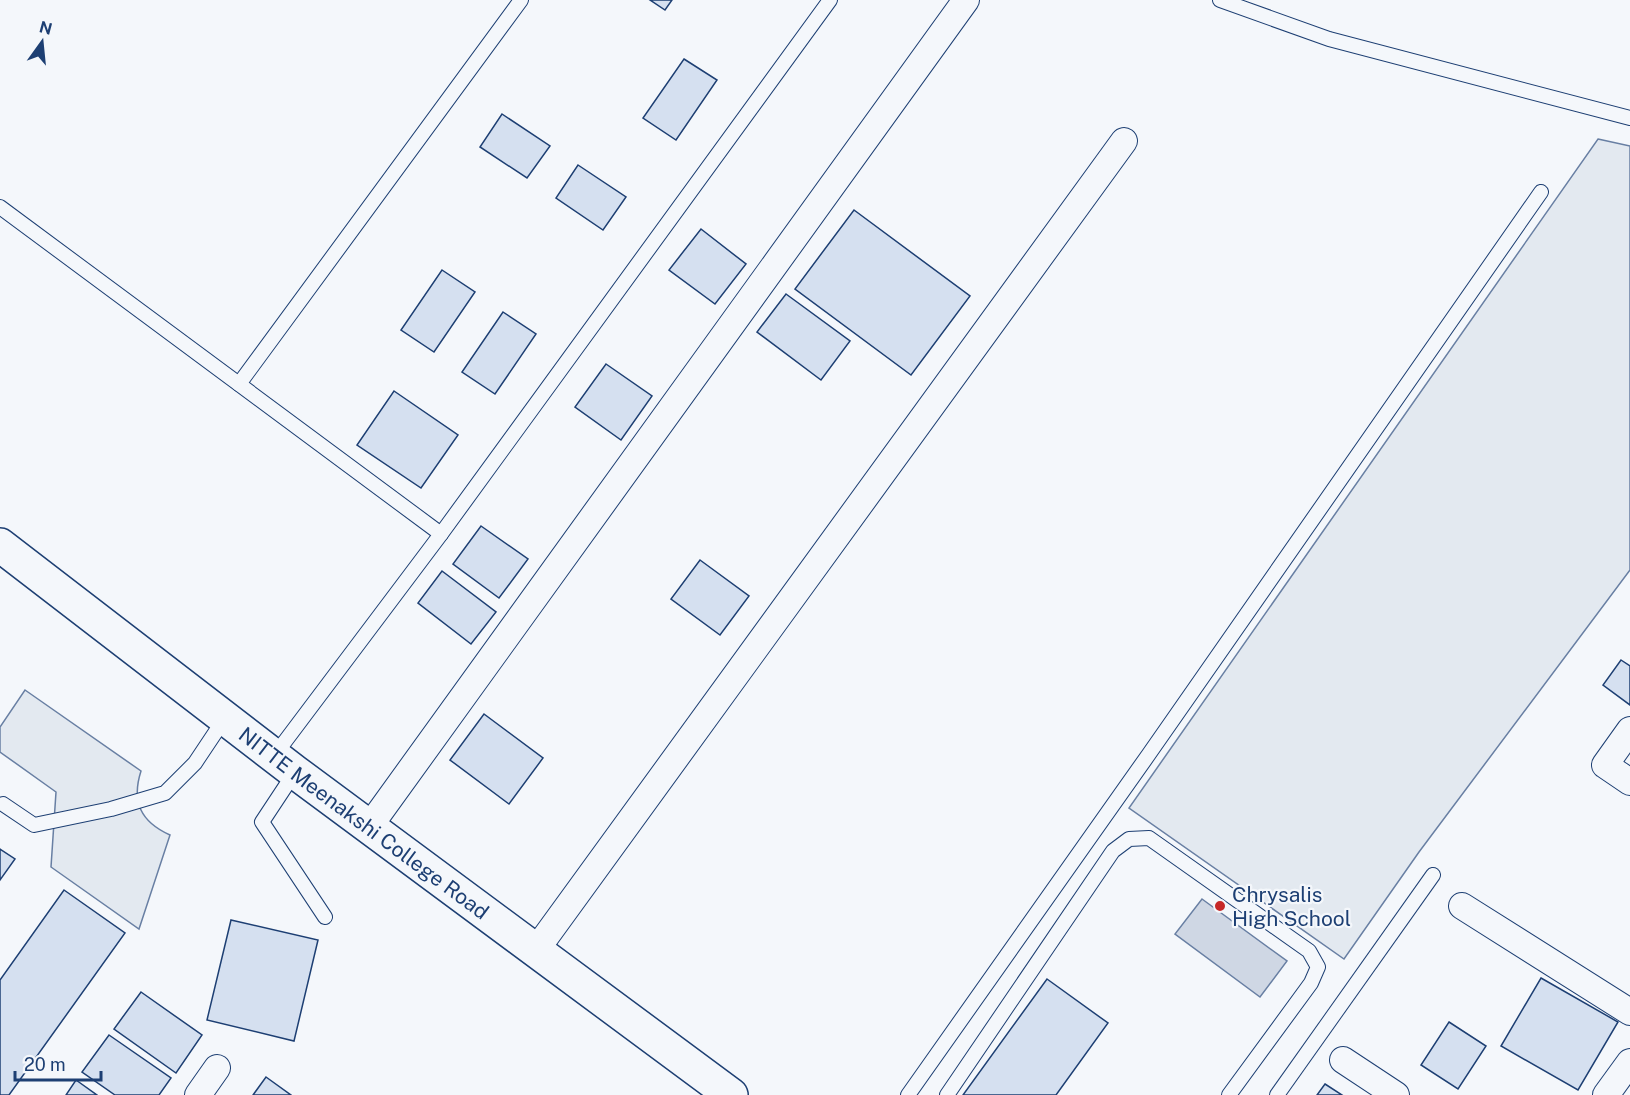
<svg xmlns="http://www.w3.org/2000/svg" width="1630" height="1095" font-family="'Public Sans',sans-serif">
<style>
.green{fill:#e3e9f0;stroke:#687fa3;stroke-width:1.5}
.water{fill:#cfd7e4;stroke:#687fa3;stroke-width:1.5}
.building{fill:#d5e0f0;stroke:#1d3f73;stroke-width:1.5}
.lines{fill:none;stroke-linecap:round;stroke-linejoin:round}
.lane-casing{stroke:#1d3f73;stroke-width:16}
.street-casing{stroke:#1d3f73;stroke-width:28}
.secondary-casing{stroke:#1d3f73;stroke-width:36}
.lane{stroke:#f4f7fb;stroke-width:14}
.street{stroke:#f4f7fb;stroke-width:26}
.secondary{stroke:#f4f7fb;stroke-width:33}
.poi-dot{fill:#c62828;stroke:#f4f7fb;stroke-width:2}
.labels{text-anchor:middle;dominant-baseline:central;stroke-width:4.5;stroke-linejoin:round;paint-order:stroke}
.street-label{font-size:21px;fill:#1d3f73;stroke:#f4f7fb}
.poi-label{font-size:21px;fill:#1d3f73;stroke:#f4f7fb;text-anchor:start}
</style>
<rect width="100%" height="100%" fill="#f4f7fb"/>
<g class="green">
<polygon points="1598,139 1630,146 1630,570 1419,852 1344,959 1129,808"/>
<path d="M25,690L141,771C131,802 141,822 170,835L139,929L51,867L56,792L0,752V727Z"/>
</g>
<polygon class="water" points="1202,899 1287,961 1260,997 1175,934"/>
<g class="building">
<polygon points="650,0 672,0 665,10"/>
<polygon points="684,59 717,80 676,140 643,118"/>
<polygon points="502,114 550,146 527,178 480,147"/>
<polygon points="578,165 626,197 603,230 556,198"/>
<polygon points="854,210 970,296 911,375 795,289"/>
<polygon points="701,229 746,264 715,304 669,270"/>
<polygon points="442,270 475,292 434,352 401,330"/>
<polygon points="786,294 850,341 821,380 757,332"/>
<polygon points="503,312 536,334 495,394 462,372"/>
<polygon points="606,364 652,396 621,440 575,407"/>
<polygon points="394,391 458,435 421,488 357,445"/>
<polygon points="481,526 528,559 499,598 453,564"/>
<polygon points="700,560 749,596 720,635 671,599"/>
<polygon points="442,571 496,612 471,644 418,603"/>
<polygon points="1621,660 1630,666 1630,705 1603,685"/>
<polygon points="484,714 543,758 509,804 450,760"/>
<polygon points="0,849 15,859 0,880"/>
<polygon points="64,890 125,933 9,1095 0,1095 0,980"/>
<polygon points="231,920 318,940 294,1041 207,1020"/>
<polygon points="1541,978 1618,1022 1578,1090 1501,1046"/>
<polygon points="1047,979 1108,1023 1056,1095 963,1095"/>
<polygon points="141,992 202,1035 176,1073 114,1029"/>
<polygon points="1449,1022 1486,1046 1458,1089 1421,1065"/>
<polygon points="109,1035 171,1078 159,1095 115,1095 82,1072"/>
<polygon points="266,1077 291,1095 253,1095"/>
<polygon points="76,1080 97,1095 66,1095"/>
<polygon points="1325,1084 1342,1095 1317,1095"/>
</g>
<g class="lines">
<g class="lane-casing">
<g id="lane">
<polyline points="1220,0 1329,39 1630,118"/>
<polyline points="0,207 441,534"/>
<polyline points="239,384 521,0"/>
<polyline points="274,756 441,534 830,0"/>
<polyline points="295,772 262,822 325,917"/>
<polyline points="3,804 34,825 111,809 165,793 195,763 225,718"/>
<polyline points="908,1095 1149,754 1541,192"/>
<polyline points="947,1095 1113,851 1129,839 1149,838 1309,951 1318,967 1311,983 1229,1095"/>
<polyline points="1277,1095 1433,875"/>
</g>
</g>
<g class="street-casing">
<g id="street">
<polyline points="1630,730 1605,765 1630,782"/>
<polyline points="369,827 966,0"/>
<polyline points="1462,906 1630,1012"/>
<polyline points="536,950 1124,141"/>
<polyline points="1343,1060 1396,1095"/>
<polyline points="198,1095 217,1068"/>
<polyline points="1606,1095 1630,1062"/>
</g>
</g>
<g class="secondary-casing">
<g id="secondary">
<path id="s1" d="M0,545L295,772L731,1095"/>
</g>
</g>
<use href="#lane" class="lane"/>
<use href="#street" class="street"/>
<use href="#secondary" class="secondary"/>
</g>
<circle class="poi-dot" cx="1220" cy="906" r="6"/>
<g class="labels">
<g class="street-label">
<text stroke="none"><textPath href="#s1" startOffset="458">NITTE Meenakshi College Road</textPath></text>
</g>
<g class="poi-label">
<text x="1232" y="894">Chrysalis<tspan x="1232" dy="24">High School</tspan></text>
</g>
</g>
<g transform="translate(42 42) rotate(15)" stroke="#f4f7fb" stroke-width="4.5" paint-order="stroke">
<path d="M0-4.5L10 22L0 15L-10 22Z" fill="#1d3f73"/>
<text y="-9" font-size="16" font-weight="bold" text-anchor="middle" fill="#1d3f73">N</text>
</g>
<path d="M15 1071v9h86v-9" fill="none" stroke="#1d3f73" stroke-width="3"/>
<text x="24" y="1071" font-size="18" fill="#1d3f73" stroke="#f4f7fb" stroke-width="4.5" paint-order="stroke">20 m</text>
</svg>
